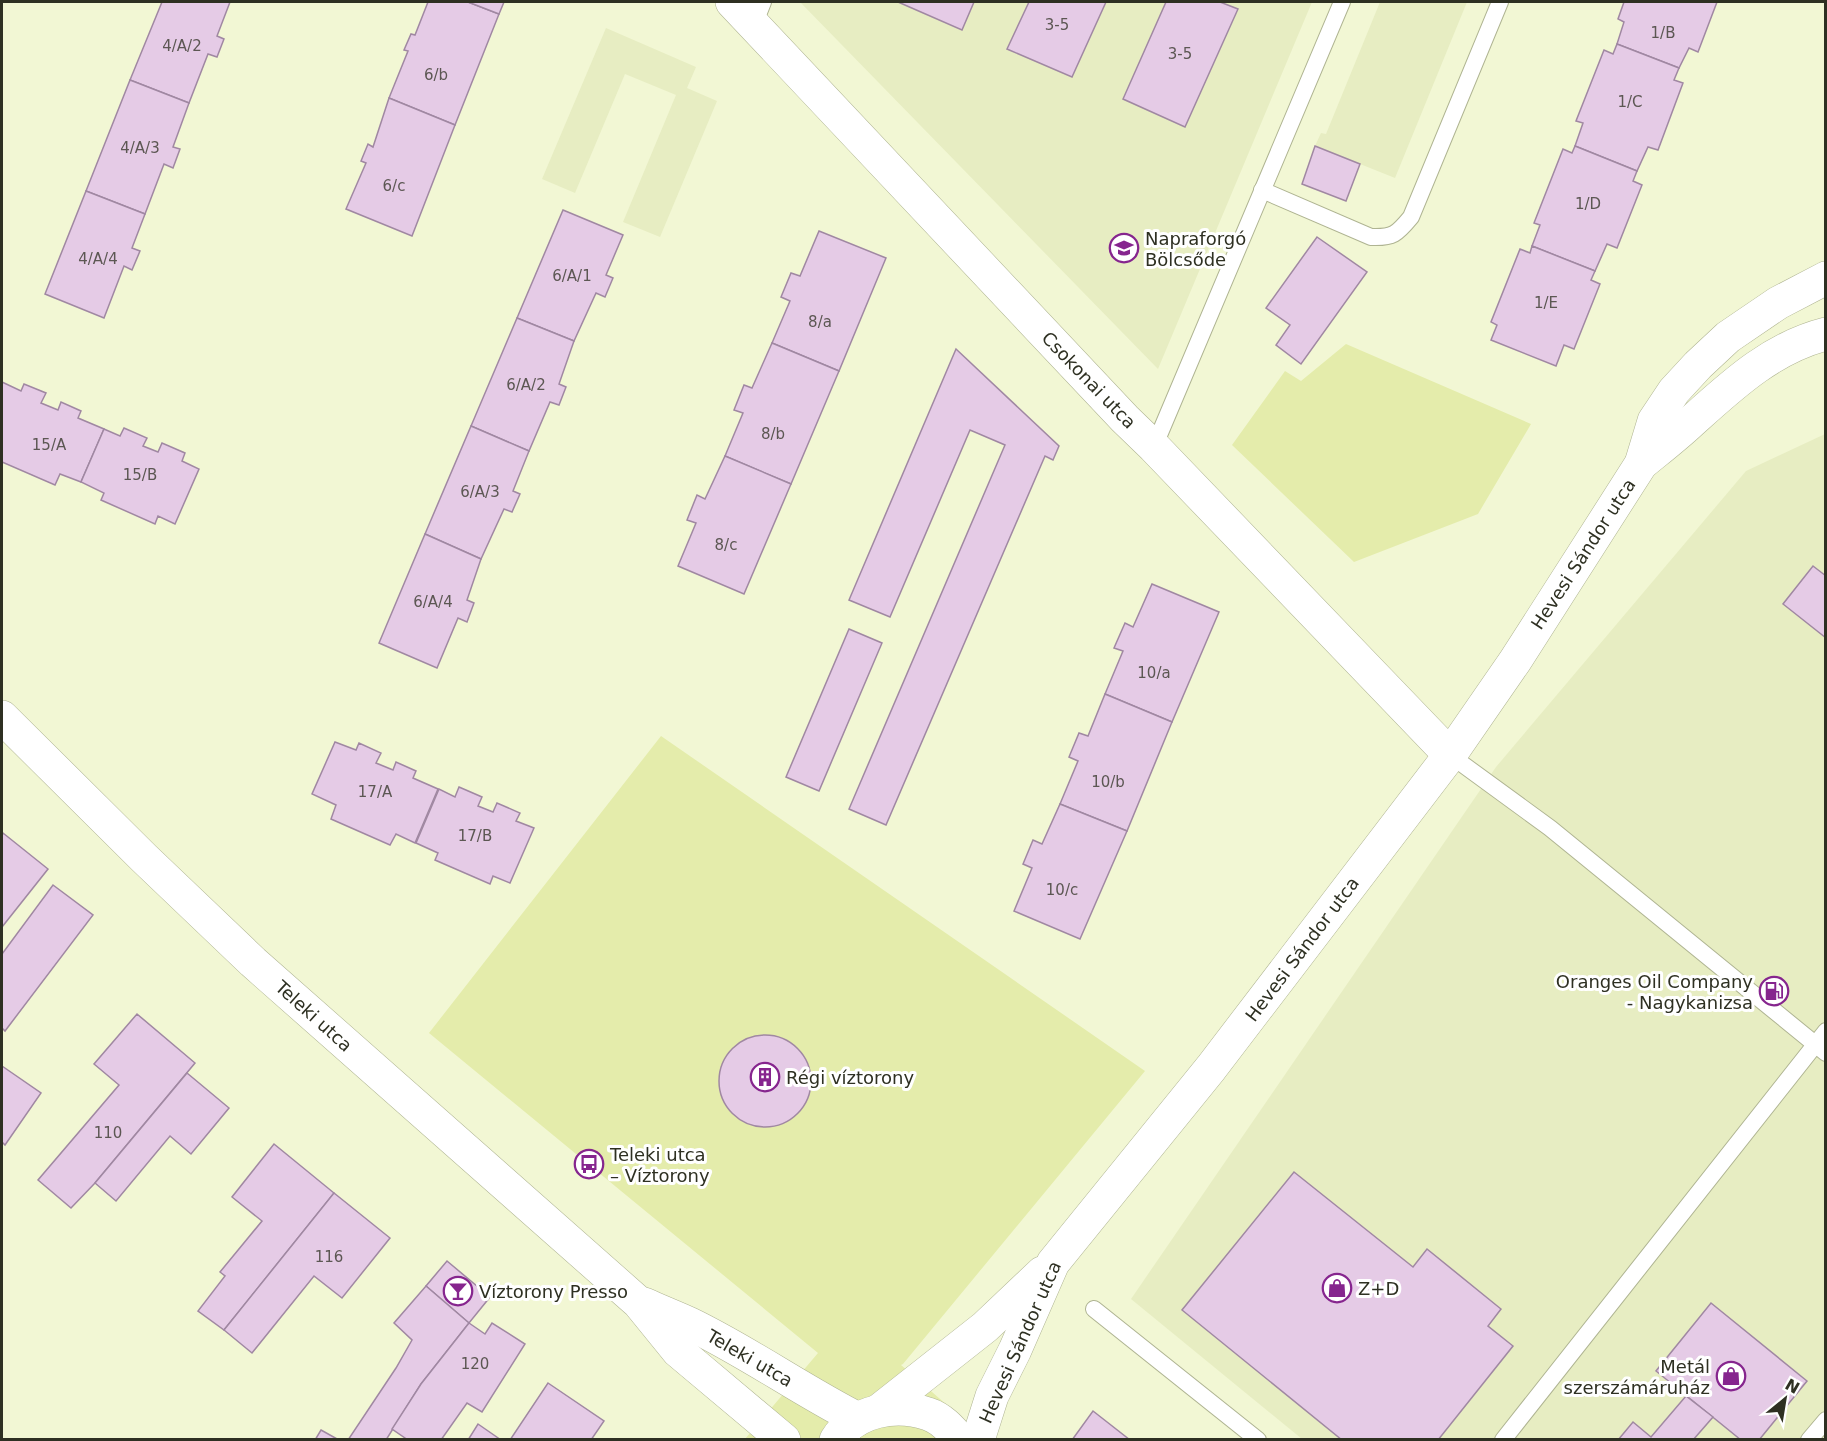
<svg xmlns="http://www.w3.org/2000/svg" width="1827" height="1441" font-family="'DejaVu Sans',sans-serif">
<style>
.built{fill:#e7edc2}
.green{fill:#e4ecab}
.building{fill:#e5cbe6;stroke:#a088a2;stroke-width:1.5}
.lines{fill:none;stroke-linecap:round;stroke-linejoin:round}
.lane-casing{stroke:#afb492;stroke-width:18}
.street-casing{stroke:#afb492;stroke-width:34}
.secondary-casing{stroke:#afb492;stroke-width:34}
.lane{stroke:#fff;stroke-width:16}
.street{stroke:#fff;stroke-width:33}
.secondary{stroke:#fff;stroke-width:33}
.labels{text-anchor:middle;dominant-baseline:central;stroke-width:6;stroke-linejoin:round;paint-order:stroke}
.number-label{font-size:15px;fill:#5c5753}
.poi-label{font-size:18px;fill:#2e3022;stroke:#fff;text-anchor:start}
.street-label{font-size:18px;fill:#2e3022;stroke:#fff}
</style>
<rect width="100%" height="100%" fill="#f2f7d4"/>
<g class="built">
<polygon points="800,2 898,2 961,30 974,2 1029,2 1007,49 1072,77 1106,2 1166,2 1123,99 1185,127 1238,10 1220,2 1312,2 1158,369"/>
<polygon points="1380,2 1467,2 1395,178 1315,146 1321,133 1326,134"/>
<polygon points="606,28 696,67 687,88 717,101 660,237 623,222 676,95 625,74 575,193 542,179"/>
<polygon points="1825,434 1825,1439 1302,1439 1131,1299 1496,767 1746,471"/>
</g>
<g class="green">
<polygon points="1346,344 1531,424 1478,514 1354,562 1232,445 1285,371 1301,381"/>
<polygon points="661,736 1145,1071 903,1364 901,1365 986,1439 745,1439 818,1353 429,1033"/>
</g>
<g class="building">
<polygon points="162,2 230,2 217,36 224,39 217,57 208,54 189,103 130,80"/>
<polygon points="428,2 468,2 499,14 455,125 389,98 408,51 404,50 411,34 415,35"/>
<polygon points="468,2 504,2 499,14"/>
<polygon points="898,2 974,2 962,30"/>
<polygon points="1029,2 1106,2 1072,77 1007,49"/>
<polygon points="1166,2 1220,2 1238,9 1185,127 1123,99"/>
<polygon points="1624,2 1717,2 1698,52 1689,48 1679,68 1617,44 1624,22 1618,19"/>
<polygon points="1617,44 1679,68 1674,80 1683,83 1658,150 1648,147 1637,171 1575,146 1583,123 1576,121 1604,50 1613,54"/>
<polygon points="130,80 189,103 173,147 180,149 173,168 164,164 145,214 86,191"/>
<polygon points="389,98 455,125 412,236 346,209 366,163 361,161 368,144 373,147"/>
<polygon points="1315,146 1360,164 1346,201 1302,184"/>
<polygon points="1575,146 1637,171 1633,181 1642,185 1617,248 1607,244 1595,271 1532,246 1540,225 1534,223 1563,149 1572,153"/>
<polygon points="86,191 145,214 132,248 140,251 132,270 124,266 104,318 45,294"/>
<polygon points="563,210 623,235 606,275 613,278 605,297 596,293 574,341 517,318"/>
<polygon points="819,231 886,258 839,371 772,343 790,301 781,297 791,273 800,276"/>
<polygon points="1317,237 1367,272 1301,364 1276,345 1290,325 1266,308"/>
<polygon points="1532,246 1595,271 1591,280 1600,284 1574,349 1564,345 1556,366 1491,340 1497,325 1491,322 1520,249 1530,253"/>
<polygon points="517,318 574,341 559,384 566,387 559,405 550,402 529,451 471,426"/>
<polygon points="772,343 839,371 791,484 725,456 743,413 734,410 744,385 752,388"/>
<polygon points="956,349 1059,446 1053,460 1045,456 886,825 849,809 1005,445 970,430 890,617 849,600"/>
<polygon points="2,382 21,391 24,384 46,393 41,403 58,410 61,402 81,411 78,418 104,429 81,482 60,474 55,485 2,462"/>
<polygon points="471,426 529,451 513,491 520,494 512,512 504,509 481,559 425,534"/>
<polygon points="124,428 147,438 143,446 158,452 162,443 185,453 182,461 199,469 175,524 158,516 155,524 101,500 104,493 81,482 104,429 120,436"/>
<polygon points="725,456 791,484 744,594 678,566 696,523 687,520 697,495 705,499"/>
<polygon points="425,534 481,559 467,600 474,603 467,622 458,618 437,668 379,643"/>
<polygon points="1813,566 1826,576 1826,638 1783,604"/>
<polygon points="1152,584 1219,612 1172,722 1105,694 1123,651 1114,648 1125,623 1133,627"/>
<polygon points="849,629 882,643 819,791 786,777"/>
<polygon points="1105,694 1172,722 1127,831 1060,804 1078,761 1069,757 1079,733 1088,736"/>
<polygon points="335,742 356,750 359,743 381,753 376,763 393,770 396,762 416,771 413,778 438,789 415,843 396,834 390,845 331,819 336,805 312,794"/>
<polygon points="459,787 482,797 478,806 493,812 497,803 520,813 516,821 534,828 510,883 493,876 490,884 435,860 438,853 416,843 439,789 455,797"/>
<polygon points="1060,804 1127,831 1080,939 1014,911 1032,868 1023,864 1033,840 1042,844"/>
<polygon points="3,833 48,869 2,927 2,836"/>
<polygon points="53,885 93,915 5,1031 2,1028 2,954"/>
<polygon points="137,1014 195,1063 95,1183 71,1208 38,1180 119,1085 94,1064"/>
<circle cx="765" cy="1081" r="46"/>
<polygon points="2,1066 41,1093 5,1145 2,1142"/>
<polygon points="187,1073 229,1108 191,1154 170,1136 116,1201 95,1183"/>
<polygon points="274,1144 334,1193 224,1330 198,1311 225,1276 220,1272 262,1221 232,1197"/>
<polygon points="1294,1172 1413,1267 1427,1249 1501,1309 1488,1326 1513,1346 1438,1440 1342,1440 1182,1310"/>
<polygon points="334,1193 390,1238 342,1298 314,1276 252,1353 224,1330"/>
<polygon points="447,1261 490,1297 469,1323 426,1286"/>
<polygon points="426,1286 469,1323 421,1384 386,1440 348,1440 396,1368 412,1340 394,1323"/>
<polygon points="1711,1303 1807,1381 1759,1440 1741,1440 1656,1371"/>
<polygon points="469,1323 485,1334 492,1323 525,1344 482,1412 467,1403 441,1440 408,1440 392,1429 421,1384"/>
<polygon points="548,1383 604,1421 591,1440 510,1440"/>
<polygon points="1686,1396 1713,1417 1693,1440 1618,1440 1633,1422 1651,1437"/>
<polygon points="1093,1411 1130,1440 1072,1440"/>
<polygon points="478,1424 501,1440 468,1440"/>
<polygon points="321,1430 339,1440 315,1440"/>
</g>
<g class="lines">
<g class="lane-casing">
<g id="lane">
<polyline points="754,25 763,2"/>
<path d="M1262,190L1371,237C1393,238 1397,234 1411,217L1500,2"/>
<polyline points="1154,447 1342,2"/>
<polyline points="1450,755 1550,828 1826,1053"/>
<polyline points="1094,1309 1258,1440"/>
<polyline points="1503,1440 1826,1031"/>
<polyline points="1809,1440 1826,1420"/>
</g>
</g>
<g class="street-casing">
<polyline id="street" points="732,2 1125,419 1154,447 1450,755"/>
</g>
<g class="secondary-casing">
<g id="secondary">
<path d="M1641,464C1658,450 1675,437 1691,422C1731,386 1771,348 1826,334"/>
<polyline points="2,717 144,858 253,962 639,1303 678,1351 784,1440"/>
<path d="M644,1304C659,1311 675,1317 690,1324C748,1352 801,1390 858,1419"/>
<polyline points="881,1409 985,1327 1042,1273"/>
<path d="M836,1440C855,1410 896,1403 928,1414C941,1418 951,1429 960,1440"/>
<polyline points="978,1440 992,1396 1015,1350 1053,1263 1211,1068 1450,755 1515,661 1641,464 1654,421 1674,391 1698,365 1728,337 1778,303 1826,278"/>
</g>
</g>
<use href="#lane" class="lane"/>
<use href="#street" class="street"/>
<use href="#secondary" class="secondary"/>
</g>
<defs>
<g id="school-ring" transform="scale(1.5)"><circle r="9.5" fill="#fff" stroke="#86258e" stroke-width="1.5"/><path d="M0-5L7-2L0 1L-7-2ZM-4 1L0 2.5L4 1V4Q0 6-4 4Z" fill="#86258e"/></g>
<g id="fuel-ring" transform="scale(1.5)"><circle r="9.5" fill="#fff" stroke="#86258e" stroke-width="1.5"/><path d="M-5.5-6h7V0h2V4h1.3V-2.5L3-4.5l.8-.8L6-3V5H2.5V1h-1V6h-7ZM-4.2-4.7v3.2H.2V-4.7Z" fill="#86258e"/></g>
<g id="building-ring" transform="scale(1.5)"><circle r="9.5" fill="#fff" stroke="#86258e" stroke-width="1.5"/><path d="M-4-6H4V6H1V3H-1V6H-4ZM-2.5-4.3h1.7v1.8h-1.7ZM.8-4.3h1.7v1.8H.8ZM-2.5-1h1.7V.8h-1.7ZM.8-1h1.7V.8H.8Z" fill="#86258e"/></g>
<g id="bus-ring" transform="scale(1.5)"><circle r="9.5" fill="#fff" stroke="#86258e" stroke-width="1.5"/><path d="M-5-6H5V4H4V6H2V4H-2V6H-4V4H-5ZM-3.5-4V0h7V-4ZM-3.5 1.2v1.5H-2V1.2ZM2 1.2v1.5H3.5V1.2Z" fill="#86258e"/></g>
<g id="shop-ring" transform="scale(1.5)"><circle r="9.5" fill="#fff" stroke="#86258e" stroke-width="1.5"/><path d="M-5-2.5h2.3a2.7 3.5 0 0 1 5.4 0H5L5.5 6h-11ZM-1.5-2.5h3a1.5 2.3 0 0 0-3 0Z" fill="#86258e"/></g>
<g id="bar-ring" transform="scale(1.5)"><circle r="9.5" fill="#fff" stroke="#86258e" stroke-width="1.5"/><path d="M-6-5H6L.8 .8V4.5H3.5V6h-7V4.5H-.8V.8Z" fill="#86258e"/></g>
</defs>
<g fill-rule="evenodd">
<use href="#school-ring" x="1124" y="248"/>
<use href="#fuel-ring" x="1774" y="991"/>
<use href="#building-ring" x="765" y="1077"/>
<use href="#bus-ring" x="589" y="1164"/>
<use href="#shop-ring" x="1337" y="1288"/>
<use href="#bar-ring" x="458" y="1291"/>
<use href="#shop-ring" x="1731" y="1376"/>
</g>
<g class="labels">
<g class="number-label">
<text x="1057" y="25">3-5</text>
<text x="1663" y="33">1/B</text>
<text x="182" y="46">4/A/2</text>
<text x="1180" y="54">3-5</text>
<text x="436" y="75">6/b</text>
<text x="1630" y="102">1/C</text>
<text x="140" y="148">4/A/3</text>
<text x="394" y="186">6/c</text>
<text x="1588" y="204">1/D</text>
<text x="98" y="259">4/A/4</text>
<text x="572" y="276">6/A/1</text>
<text x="1546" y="303">1/E</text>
<text x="820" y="322">8/a</text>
<text x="526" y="385">6/A/2</text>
<text x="773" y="434">8/b</text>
<text x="49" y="445">15/A</text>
<text x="140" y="475">15/B</text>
<text x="480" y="492">6/A/3</text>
<text x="726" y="545">8/c</text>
<text x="433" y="602">6/A/4</text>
<text x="1154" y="673">10/a</text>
<text x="1108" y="782">10/b</text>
<text x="375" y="792">17/A</text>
<text x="475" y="836">17/B</text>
<text x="1062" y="890">10/c</text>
<text x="108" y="1133">110</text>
<text x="329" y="1257">116</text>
<text x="475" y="1364">120</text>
</g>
<g class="poi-label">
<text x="1145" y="238">Napraforgó<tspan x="1145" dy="21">Bölcsőde</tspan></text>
<text x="1753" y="981" text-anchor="end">Oranges Oil Company<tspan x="1753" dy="21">- Nagykanizsa</tspan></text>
<text x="786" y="1077">Régi víztorony</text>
<text x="610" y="1154">Teleki utca<tspan x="610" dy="21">– Víztorony</tspan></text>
<text x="1358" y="1288">Z+D</text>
<text x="479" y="1291">Víztorony Presso</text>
<text x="1710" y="1366" text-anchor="end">Metál<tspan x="1710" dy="21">szerszámáruház</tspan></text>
</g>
<g class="street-label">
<text transform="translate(1089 380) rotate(46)">Csokonai utca</text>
<text transform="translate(1583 554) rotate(-57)">Hevesi Sándor utca</text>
<text transform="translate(1302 949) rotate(-53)">Hevesi Sándor utca</text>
<text transform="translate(314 1016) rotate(42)">Teleki utca</text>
<text transform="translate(1020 1342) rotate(-66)">Hevesi Sándor utca</text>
<text transform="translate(750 1358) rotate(30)">Teleki utca</text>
</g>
</g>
<rect width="1827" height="1441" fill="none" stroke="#2e3022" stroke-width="6"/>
<g transform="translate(1785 1399) rotate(30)" stroke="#ffffff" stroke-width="4.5" paint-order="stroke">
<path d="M0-4.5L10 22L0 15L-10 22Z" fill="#2e3022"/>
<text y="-9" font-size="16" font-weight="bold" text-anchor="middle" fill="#2e3022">N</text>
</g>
</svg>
